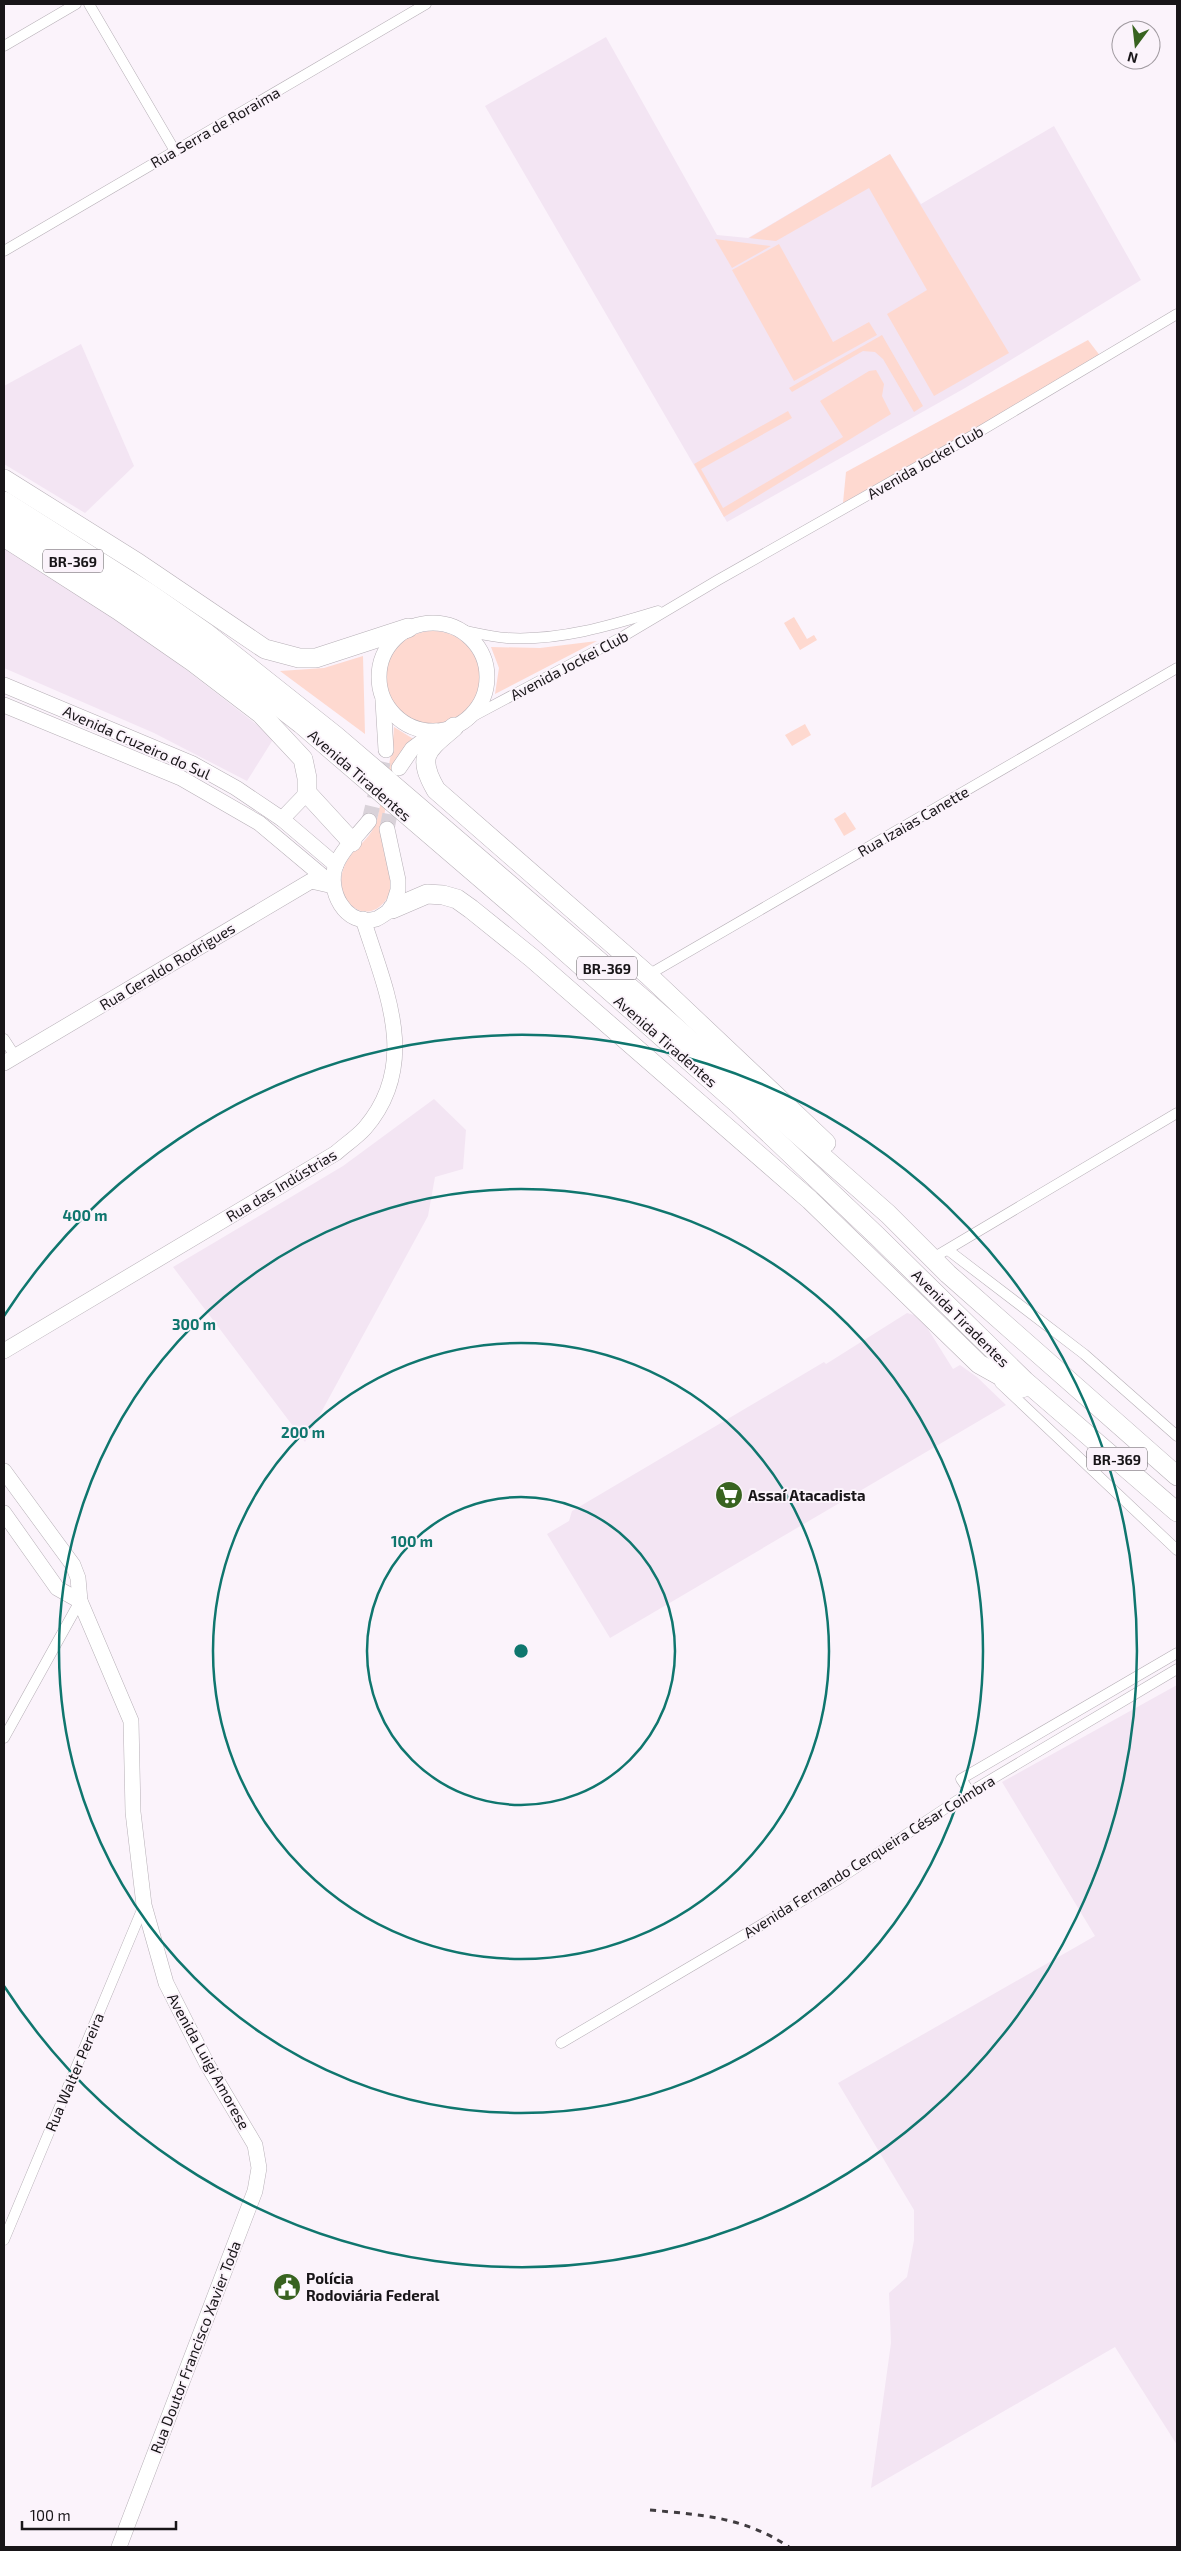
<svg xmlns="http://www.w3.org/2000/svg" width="1181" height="2551" font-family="'Exo 2',sans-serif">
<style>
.built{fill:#f3e5f3}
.green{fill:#fed9d0}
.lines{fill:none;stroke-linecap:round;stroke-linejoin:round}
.secondary-tunnel{stroke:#d9d2d9;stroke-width:15;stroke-dasharray:15 8;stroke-linecap:butt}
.street-casing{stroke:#b6afb6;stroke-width:11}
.secondary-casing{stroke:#b6afb6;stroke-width:16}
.highway-casing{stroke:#b6afb6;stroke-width:20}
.street{stroke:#fff;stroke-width:10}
.secondary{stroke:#fff;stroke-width:15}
.highway{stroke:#fff;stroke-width:19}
.rail{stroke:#403c40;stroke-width:3;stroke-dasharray:6 6;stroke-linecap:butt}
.ring{fill:none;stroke:#0f766e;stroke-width:2.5}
.labels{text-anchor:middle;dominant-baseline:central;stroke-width:4;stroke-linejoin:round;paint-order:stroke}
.shield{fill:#fbf3fb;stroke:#5c585c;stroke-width:1}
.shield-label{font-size:14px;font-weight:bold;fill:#181518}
.street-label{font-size:15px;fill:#181518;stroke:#fbf3fb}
.poi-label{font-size:15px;font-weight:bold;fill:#181518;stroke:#fbf3fb;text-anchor:start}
.centre{fill:#0f766e;stroke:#fbf3fb;stroke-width:2.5}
.ring-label{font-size:15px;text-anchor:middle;font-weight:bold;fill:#0f766e;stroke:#fbf3fb;stroke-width:4;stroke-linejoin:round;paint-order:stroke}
</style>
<rect width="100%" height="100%" fill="#fbf3fb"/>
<g class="built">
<polygon points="606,37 717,235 748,238 890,154 921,204 1054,126 1141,280 965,388 727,522 485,106"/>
<polygon points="81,344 134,466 85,513 4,464 4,386"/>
<polygon points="4,541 113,613 274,738 247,781 154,733 4,668"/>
<polygon points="434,1099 466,1130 463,1169 435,1177 428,1216 305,1442 173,1267 343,1166"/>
<polygon points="907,1313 914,1315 926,1326 953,1369 960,1365 977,1377 1006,1405 610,1638 547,1534 569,1521 572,1511 824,1362 826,1364 834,1359"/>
<polygon points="1177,1685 1177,2445 1115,2347 871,2488 891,2343 889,2293 907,2277 914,2240 914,2210 838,2083 1095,1936 1002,1782"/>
</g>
<g class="green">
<polygon points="890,154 1009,353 934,396 887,314 927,290 869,188 776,241 749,238"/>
<polygon points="715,239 771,246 732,268"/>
<polygon points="779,244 833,342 869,322 877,335 794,381 732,270"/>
<polygon points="882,335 923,406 914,412 883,359 875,352 863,351 792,392 789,388"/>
<polygon points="1088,340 1101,357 843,503 846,472"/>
<polygon points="876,370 884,384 882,396 891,414 724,517 694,464 788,411 792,418 701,469 723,508 843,437 820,401 869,371"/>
<polygon points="794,617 807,639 814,635 817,640 800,650 784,623"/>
<circle cx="433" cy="678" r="47"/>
<polygon points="597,641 495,694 499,668 491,647 540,648"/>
<polygon points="363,656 365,734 280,671 324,668"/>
<polygon points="805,724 811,735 792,746 785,735"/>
<path d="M394,727L415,740C409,747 399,755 395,763C392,771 382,824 382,834C380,854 400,882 386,900C363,931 326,894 348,859C355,848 368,840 374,827C378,820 379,809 381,801C386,777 393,752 394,727Z"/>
<polygon points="845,812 856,829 844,836 834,819"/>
</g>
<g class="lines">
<g class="secondary-tunnel">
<polyline points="369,821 386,750"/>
<polyline points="387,829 394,793"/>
</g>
<g class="street-casing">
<g id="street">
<polyline points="89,4 175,151"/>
<polyline points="4,46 76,4"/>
<polyline points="4,251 426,4"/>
<path d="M461,630C476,633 492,637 507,638C559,641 609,626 658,611"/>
<polyline points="466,720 622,637 718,580 977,433 1177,314"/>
<polyline points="648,975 1177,668"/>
<polyline points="4,1039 15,1056"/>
<polyline points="948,1250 1084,1354 1177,1436"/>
<polyline points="933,1258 1177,1113"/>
<polyline points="1000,1383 1177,1550"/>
<polyline points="4,1738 80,1601"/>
<polyline points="970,1792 961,1779 1177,1653"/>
<polyline points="561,2043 839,1879 970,1792 1177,1669"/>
<polyline points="4,2240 144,1905"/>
</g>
</g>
<g class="secondary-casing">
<g id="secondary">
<circle cx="433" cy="677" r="54"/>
<polyline points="4,685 193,764 236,788 282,819 336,865"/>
<polyline points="383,701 386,750"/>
<polyline points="4,705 181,778 259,823 333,885"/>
<polyline points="399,768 412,749 436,731"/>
<polyline points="282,819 307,793"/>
<path d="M369,821C359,834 342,849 336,865C326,889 345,928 376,919C381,917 387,912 392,909L398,890V880L387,829"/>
<polyline points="4,1063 311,881 333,886"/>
<path d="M4,1351L336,1153C345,1145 357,1137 365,1128C421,1063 385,989 363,919"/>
<polyline points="4,1471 73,1565 78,1578 80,1601 131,1721 133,1812 144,1905 166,1983 207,2064 255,2145 259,2168 255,2191 119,2547"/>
<polyline points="4,1513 57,1588 80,1601"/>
</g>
</g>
<g class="highway-casing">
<g id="highway">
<polyline points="4,479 138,563 265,649 299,658 316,658 408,628"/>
<polyline points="4,501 149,593 205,632 336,736 648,1003 888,1214 948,1274 1177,1476"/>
<polyline points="4,519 141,604 211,654 301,724 519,911 738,1104 876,1235 1025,1381 1177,1512"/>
<polyline points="4,537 118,610 193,662 261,714 303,759 307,778 307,793 352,842"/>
<path d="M454,727C427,750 416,755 436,790L648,975L826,1143"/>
<polyline points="392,909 427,894 443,895 457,899 471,909 532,958 810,1200 979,1364 1022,1388"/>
</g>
</g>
<use href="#street" class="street"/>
<use href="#secondary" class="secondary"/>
<use href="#highway" class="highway"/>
<path class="rail" d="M650,2510C703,2515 744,2517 789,2547"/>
</g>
<g class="ring">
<circle cx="521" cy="1651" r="154"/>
<circle cx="521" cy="1651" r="308"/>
<circle cx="521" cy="1651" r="462"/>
<path d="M4 1316A616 616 0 1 1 4 1986"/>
</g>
<defs>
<g id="supermarket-disc" transform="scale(1.4375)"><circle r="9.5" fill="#386320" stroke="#fbf3fb"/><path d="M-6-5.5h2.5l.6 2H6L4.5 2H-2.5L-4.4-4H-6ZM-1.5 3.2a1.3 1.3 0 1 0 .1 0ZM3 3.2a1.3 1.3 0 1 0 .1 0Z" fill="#fff"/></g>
<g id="civic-disc" transform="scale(1.4375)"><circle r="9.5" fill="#386320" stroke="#fbf3fb"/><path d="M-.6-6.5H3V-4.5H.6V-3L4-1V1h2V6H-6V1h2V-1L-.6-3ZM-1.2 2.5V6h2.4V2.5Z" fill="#fff"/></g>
</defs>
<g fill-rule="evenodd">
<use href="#supermarket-disc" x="729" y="1495"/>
<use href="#civic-disc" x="287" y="2287"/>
</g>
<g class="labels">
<g class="shield">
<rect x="43" y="549.5" width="60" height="23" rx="4"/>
<rect x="577" y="956.5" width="60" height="23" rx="4"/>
<rect x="1087" y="1447.5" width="60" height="23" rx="4"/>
</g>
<g class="shield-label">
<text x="73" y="561">BR-369</text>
<text x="607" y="968">BR-369</text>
<text x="1117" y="1459">BR-369</text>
</g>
<g class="street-label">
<text transform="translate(215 127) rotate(-30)">Rua Serra de Roraima</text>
<text transform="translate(925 462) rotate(-30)">Avenida Jockei Club</text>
<text transform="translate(569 665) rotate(-28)">Avenida Jockei Club</text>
<text transform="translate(137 742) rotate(24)">Avenida Cruzeiro do Sul</text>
<text transform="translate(360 775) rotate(41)">Avenida Tiradentes</text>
<text transform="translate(913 821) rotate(-30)">Rua Izaias Canette</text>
<text transform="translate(167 966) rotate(-31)">Rua Geraldo Rodrigues</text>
<text transform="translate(666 1041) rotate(41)">Avenida Tiradentes</text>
<text transform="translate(281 1185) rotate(-31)">Rua das Indústrias</text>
<text transform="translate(961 1318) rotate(45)">Avenida Tiradentes</text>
<text transform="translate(869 1856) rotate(-32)">Avenida Fernando Cerqueira César Coimbra</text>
<text transform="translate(209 2061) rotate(61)">Avenida Luigi Amorese</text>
<text transform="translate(74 2072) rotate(-67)">Rua Walter Pereira</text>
<text transform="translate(195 2347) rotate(-69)">Rua Doutor Francisco Xavier Toda</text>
</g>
<g class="poi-label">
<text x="748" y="1495">Assaí Atacadista</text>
<text x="306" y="2278">Polícia<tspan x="306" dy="17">Rodoviária Federal</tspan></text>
</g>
</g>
<circle cx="521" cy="1651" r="8" class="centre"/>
<g class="ring-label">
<text x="85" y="1221">400 m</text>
<text x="194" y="1330">300 m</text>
<text x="303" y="1438">200 m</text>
<text x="412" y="1547">100 m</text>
</g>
<rect width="1181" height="2551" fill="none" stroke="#181518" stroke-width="10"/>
<g transform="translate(1136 45) rotate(195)"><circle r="24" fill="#fbf3fb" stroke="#a09aa0"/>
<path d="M0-4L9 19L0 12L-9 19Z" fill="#386320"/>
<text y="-8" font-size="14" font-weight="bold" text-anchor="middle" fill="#181518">N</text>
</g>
<path d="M22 2521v8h154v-8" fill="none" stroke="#181518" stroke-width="2.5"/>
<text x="30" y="2521" font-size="15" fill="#181518" stroke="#fbf3fb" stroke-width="4" paint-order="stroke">100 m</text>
</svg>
